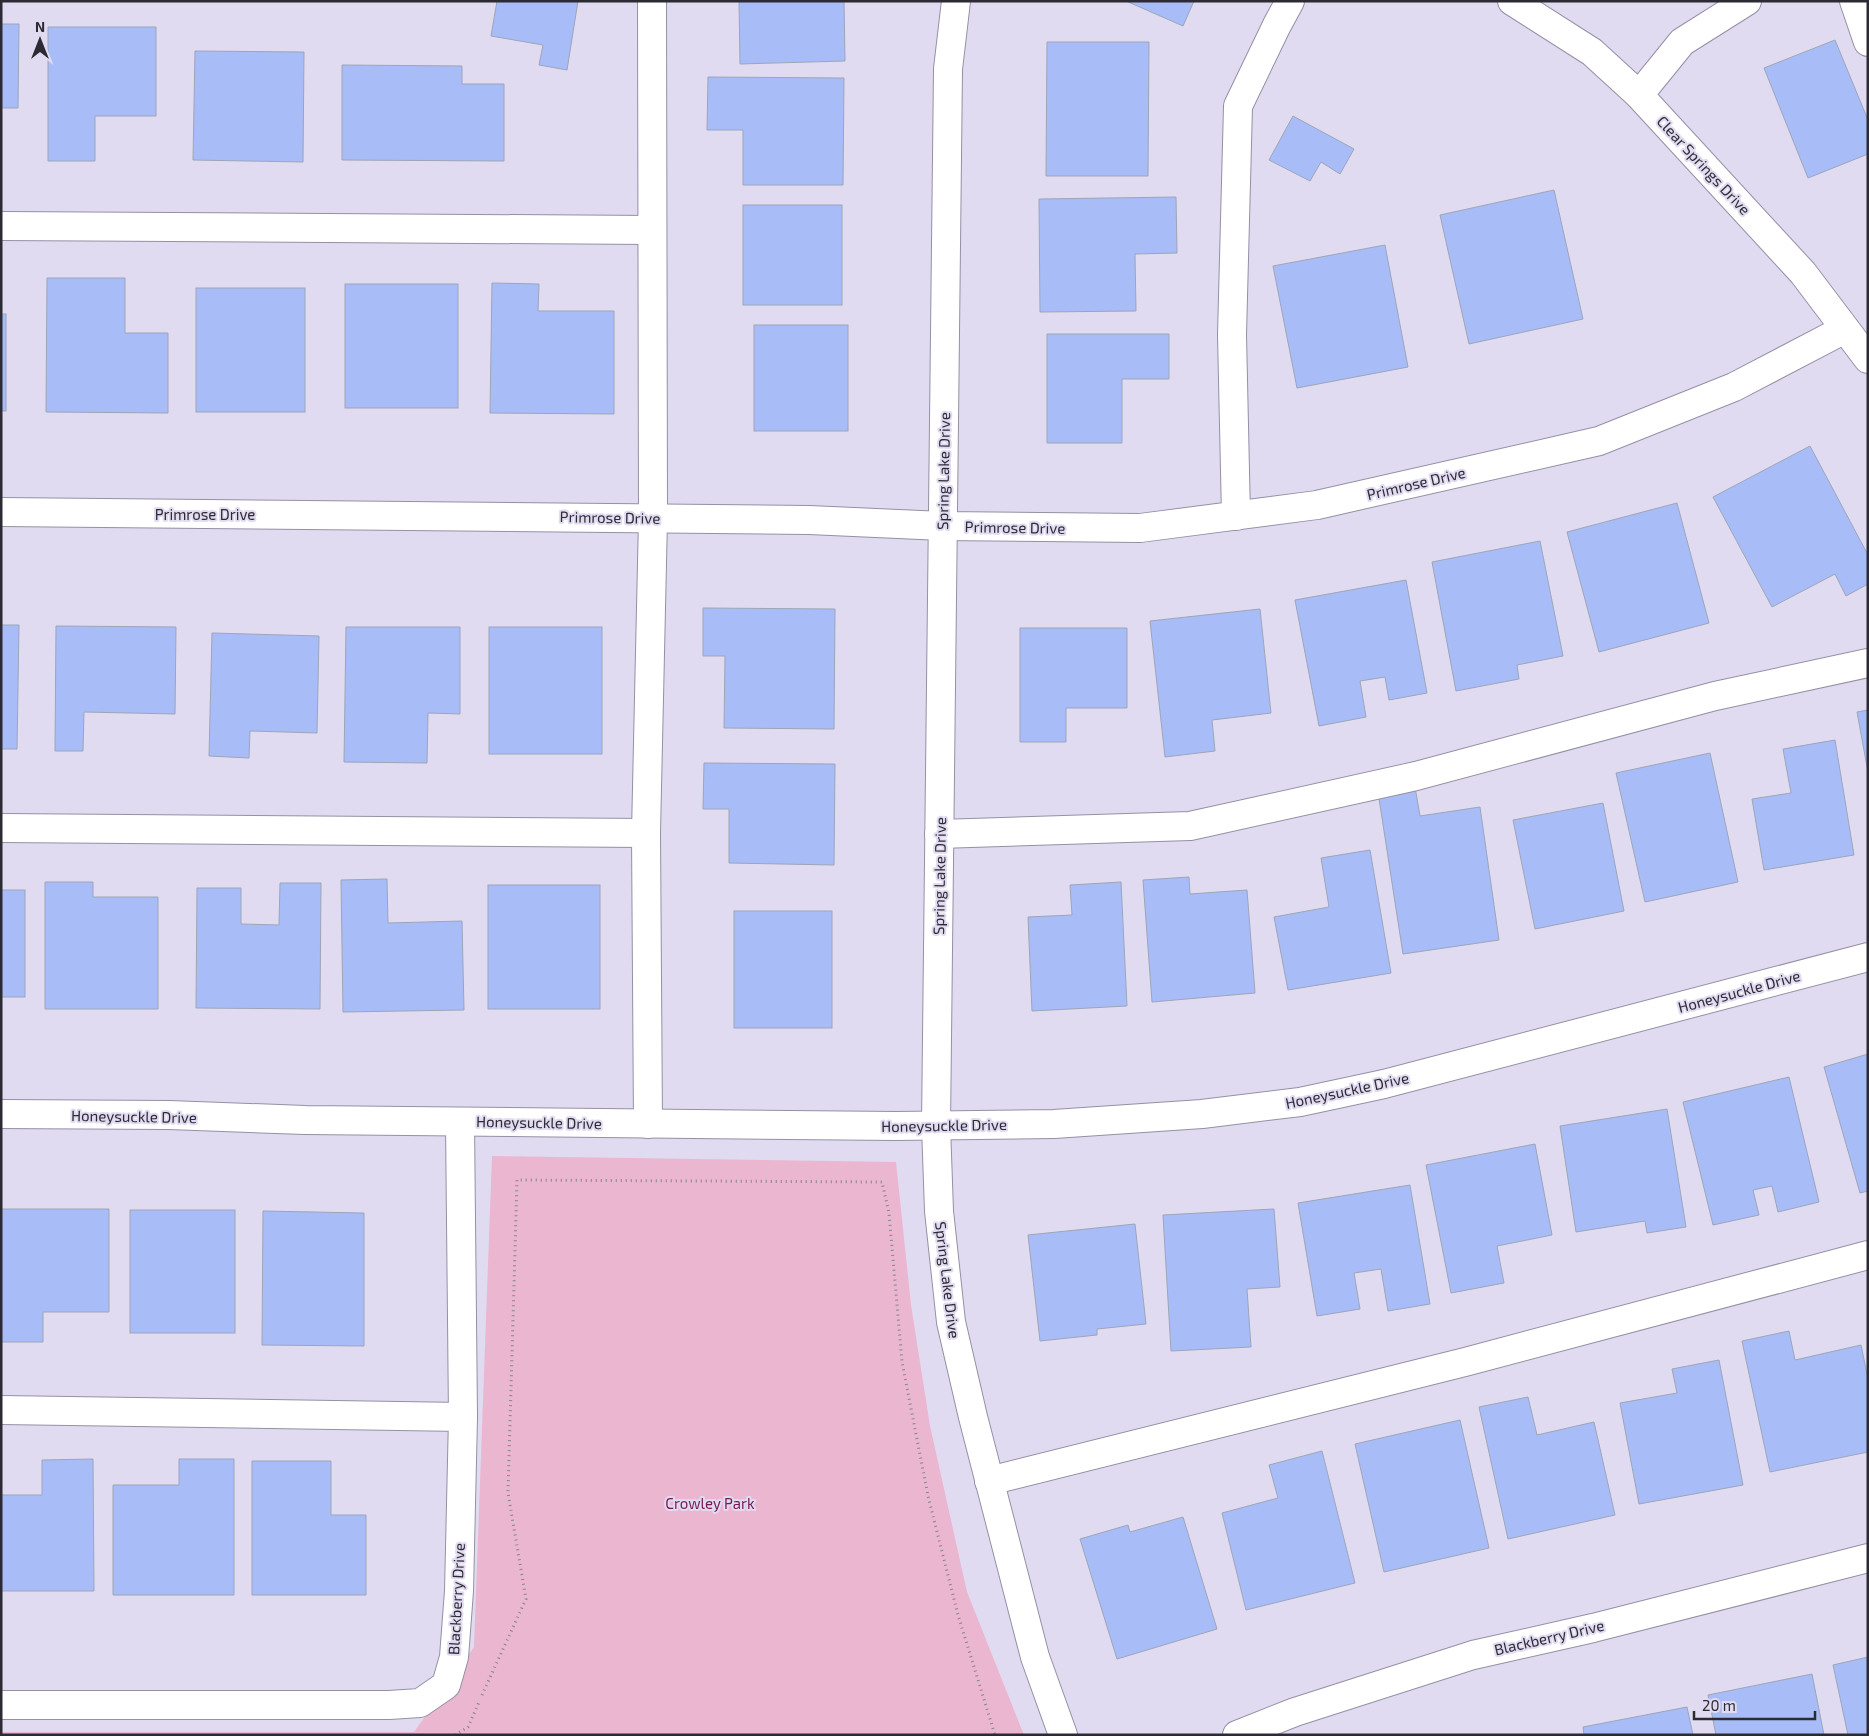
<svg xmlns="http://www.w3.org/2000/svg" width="1869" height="1736" font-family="'Exo 2',sans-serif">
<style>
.green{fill:#ebb6cf}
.building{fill:#a8bdf8;stroke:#9da5b9}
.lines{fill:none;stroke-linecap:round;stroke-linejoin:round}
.minor-casing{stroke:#9590a4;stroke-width:30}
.path{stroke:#878393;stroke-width:3;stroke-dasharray:1 4;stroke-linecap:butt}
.minor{stroke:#fff;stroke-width:28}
.labels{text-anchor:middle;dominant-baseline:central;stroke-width:4;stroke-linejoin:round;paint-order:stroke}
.street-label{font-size:15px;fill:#2c2a33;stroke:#e0dbf1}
.park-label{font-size:15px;fill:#761951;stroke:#e0dbf1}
</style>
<rect width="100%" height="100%" fill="#e0dbf1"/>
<polygon class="green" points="492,1156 896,1162 911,1305 930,1426 967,1592 1024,1735 1,1735 1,1732 414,1732 474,1647"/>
<g class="building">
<polygon points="497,1 578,1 567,70 539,65 543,45 491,36"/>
<polygon points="739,1 844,1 845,61 740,64"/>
<polygon points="1126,1 1194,1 1183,26"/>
<polygon points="1,24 19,24 18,108 1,108"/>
<polygon points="48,27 156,27 156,116 95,116 95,161 48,161"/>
<polygon points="1835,40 1868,120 1868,154 1808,178 1764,68"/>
<polygon points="1047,42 1149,42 1148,176 1046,176"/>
<polygon points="195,51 304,52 303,162 193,160"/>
<polygon points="342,65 462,66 462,84 504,84 504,161 342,160"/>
<polygon points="708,77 844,78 843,185 743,185 743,130 707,130"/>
<polygon points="1293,116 1354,149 1340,174 1321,162 1310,181 1269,160"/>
<polygon points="1554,190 1583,319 1469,344 1440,215"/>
<polygon points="1176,197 1177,253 1135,254 1136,311 1040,312 1039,199"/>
<rect x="743" y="205" width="99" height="100"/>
<polygon points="1385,245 1408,367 1297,388 1273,266"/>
<polygon points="47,278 125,278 125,333 168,333 168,413 46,412"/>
<polygon points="492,283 539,284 538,311 614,311 614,414 490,413"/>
<rect x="345" y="284" width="113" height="124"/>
<rect x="196" y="288" width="109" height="124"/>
<rect x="1" y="314" width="5" height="97"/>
<rect x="754" y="325" width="94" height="106"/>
<polygon points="1047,334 1169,334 1169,379 1122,379 1122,443 1047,443"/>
<polygon points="1810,446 1868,555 1868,584 1846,596 1835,574 1772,607 1713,497"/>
<polygon points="1677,503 1709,623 1599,652 1567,532"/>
<polygon points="1540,541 1563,656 1517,665 1519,679 1456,691 1432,562"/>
<polygon points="1406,580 1427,693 1389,700 1385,677 1360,681 1366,717 1319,726 1295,600"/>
<polygon points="703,608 835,609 834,729 724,728 725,656 703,656"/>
<polygon points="1260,609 1271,713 1212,720 1215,751 1165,757 1150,621"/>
<polygon points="1,625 19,625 17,749 1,749"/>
<polygon points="56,626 176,627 175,714 84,712 83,751 55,751"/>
<polygon points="346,627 460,627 460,714 428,713 427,763 344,762"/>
<rect x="489" y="627" width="113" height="127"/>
<polygon points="1020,628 1127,628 1127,708 1066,708 1066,742 1020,742"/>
<polygon points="212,633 319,636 317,733 250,731 249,758 209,756"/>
<polygon points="1868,710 1868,772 1857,712"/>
<polygon points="1835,740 1854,855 1764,870 1752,799 1791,793 1783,749"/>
<polygon points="1710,753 1738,882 1645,902 1616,773"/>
<polygon points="704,763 835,764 834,865 729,863 729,809 703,809"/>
<polygon points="1415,787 1420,816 1480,807 1499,940 1403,954 1378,792"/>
<polygon points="1603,803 1624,911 1535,929 1513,820"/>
<polygon points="1370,850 1391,973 1288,990 1274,917 1329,907 1321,858"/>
<polygon points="1189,877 1190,894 1247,890 1255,993 1152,1002 1143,880"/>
<polygon points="387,879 388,923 462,921 464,1010 343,1012 341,880"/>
<polygon points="45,882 93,882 93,897 158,897 158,1009 45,1009"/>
<polygon points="1121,882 1127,1006 1032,1011 1028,917 1072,915 1070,885"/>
<polygon points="280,883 321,883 320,1009 196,1008 197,888 241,888 241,924 279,925"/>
<rect x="488" y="885" width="112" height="124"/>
<rect x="1" y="890" width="24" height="107"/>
<rect x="734" y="911" width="98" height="117"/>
<polygon points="1868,1054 1868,1191 1860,1193 1824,1067"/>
<polygon points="1789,1077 1819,1202 1778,1212 1772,1186 1753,1190 1759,1215 1713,1225 1683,1102"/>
<polygon points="1667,1109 1686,1227 1647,1233 1645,1221 1576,1232 1560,1126"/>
<polygon points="1535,1144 1552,1235 1497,1246 1504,1283 1451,1293 1426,1165"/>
<polygon points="1410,1185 1430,1304 1388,1311 1381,1269 1354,1273 1360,1309 1317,1316 1298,1203"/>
<polygon points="1,1209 109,1209 109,1312 43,1312 43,1342 1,1342"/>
<polygon points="1274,1209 1280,1287 1247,1289 1251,1347 1171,1351 1163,1215"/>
<rect x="130" y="1210" width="105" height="123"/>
<polygon points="263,1211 364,1213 364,1346 262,1345"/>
<polygon points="1135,1224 1146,1324 1097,1329 1097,1335 1040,1341 1028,1235"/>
<polygon points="1789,1331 1795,1360 1861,1345 1868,1379 1868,1452 1770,1472 1742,1341"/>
<polygon points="1719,1360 1743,1485 1639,1504 1620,1403 1677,1393 1672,1369"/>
<polygon points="1528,1397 1537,1435 1594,1422 1615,1515 1508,1539 1479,1407"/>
<polygon points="1460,1420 1489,1548 1384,1572 1355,1444"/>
<polygon points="1322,1451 1355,1583 1246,1610 1222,1513 1278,1498 1269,1465"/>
<polygon points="93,1459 94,1591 1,1591 1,1495 42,1495 42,1460"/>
<polygon points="179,1459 234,1459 234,1595 113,1595 113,1485 179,1485"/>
<polygon points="252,1461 331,1461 331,1515 366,1515 366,1595 252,1595"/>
<polygon points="1183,1517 1217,1629 1117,1659 1080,1539 1128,1525 1130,1532"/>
<polygon points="1868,1657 1868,1735 1848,1735 1833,1665"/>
<polygon points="1812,1674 1824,1735 1716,1735 1708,1695"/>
<polygon points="1687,1707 1693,1735 1584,1735 1583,1727"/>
</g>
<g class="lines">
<g class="minor-casing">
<g id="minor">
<polyline points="956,1 948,69 936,1126 939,1211 951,1322 973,1417 1035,1657 1063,1735"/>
<polyline points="1512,1 1592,52 1639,95 1803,273 1868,359"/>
<polyline points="1854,1 1868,42"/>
<polyline points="1639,95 1682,42 1747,1"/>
<polyline points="1,226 652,230"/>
<polyline points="1,512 809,520 943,526 1140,528 1317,505 1599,441 1734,387 1845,329"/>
<polyline points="1236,516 1232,335 1238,106 1277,25 1290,1"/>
<polyline points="1,828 646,833"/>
<polyline points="939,834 1190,826 1416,776 1715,696 1868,663"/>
<polyline points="1,1114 169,1115 305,1120 896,1126 1054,1124 1202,1114 1300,1102 1384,1084 1868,957"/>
<polyline points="648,1124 646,833 653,518 652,1"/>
<polyline points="1,1410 463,1417"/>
<polyline points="989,1481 1465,1362 1868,1255"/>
<polyline points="1,1705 389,1705 420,1703 446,1685 454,1657 459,1591 463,1417 460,1122"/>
<polyline points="1237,1735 1295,1712 1473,1655 1593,1628 1868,1558"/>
</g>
</g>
<g class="path">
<polyline points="482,1695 526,1599 508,1493 517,1180 882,1182 889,1213 902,1362 928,1496 958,1615 995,1735"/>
<polyline points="455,1735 468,1727 480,1700"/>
</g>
<use href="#minor" class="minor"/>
</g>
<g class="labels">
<g class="street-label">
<text transform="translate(1704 165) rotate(47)">Clear Springs Drive</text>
<text transform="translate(943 471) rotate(-89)">Spring Lake Drive</text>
<text transform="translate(1416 483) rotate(-13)">Primrose Drive</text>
<text x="205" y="514">Primrose Drive</text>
<text transform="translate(610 517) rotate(1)">Primrose Drive</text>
<text transform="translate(1015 527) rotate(1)">Primrose Drive</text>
<text transform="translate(939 876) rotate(-89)">Spring Lake Drive</text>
<text transform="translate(1739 991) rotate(-15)">Honeysuckle Drive</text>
<text transform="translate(1347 1090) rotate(-12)">Honeysuckle Drive</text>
<text transform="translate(134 1116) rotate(1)">Honeysuckle Drive</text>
<text transform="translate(539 1122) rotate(1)">Honeysuckle Drive</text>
<text transform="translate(944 1125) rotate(-1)">Honeysuckle Drive</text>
<text transform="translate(948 1280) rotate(83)">Spring Lake Drive</text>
<text transform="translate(456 1599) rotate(-87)">Blackberry Drive</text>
<text transform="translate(1549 1637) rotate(-13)">Blackberry Drive</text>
</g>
<g class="park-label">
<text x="710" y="1503">Crowley Park</text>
</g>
</g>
<rect width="1869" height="1736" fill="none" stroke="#2c2a33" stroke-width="5"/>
<g transform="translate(40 40)" stroke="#e0dbf1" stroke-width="4" paint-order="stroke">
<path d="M0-4L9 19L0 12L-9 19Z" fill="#2c2a33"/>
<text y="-8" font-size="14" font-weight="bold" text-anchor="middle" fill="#2c2a33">N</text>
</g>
<path d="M1694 1711v8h121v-8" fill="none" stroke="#2c2a33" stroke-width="2.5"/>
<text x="1702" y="1711" font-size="15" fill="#2c2a33" stroke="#e0dbf1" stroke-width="4" paint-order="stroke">20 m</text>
</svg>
